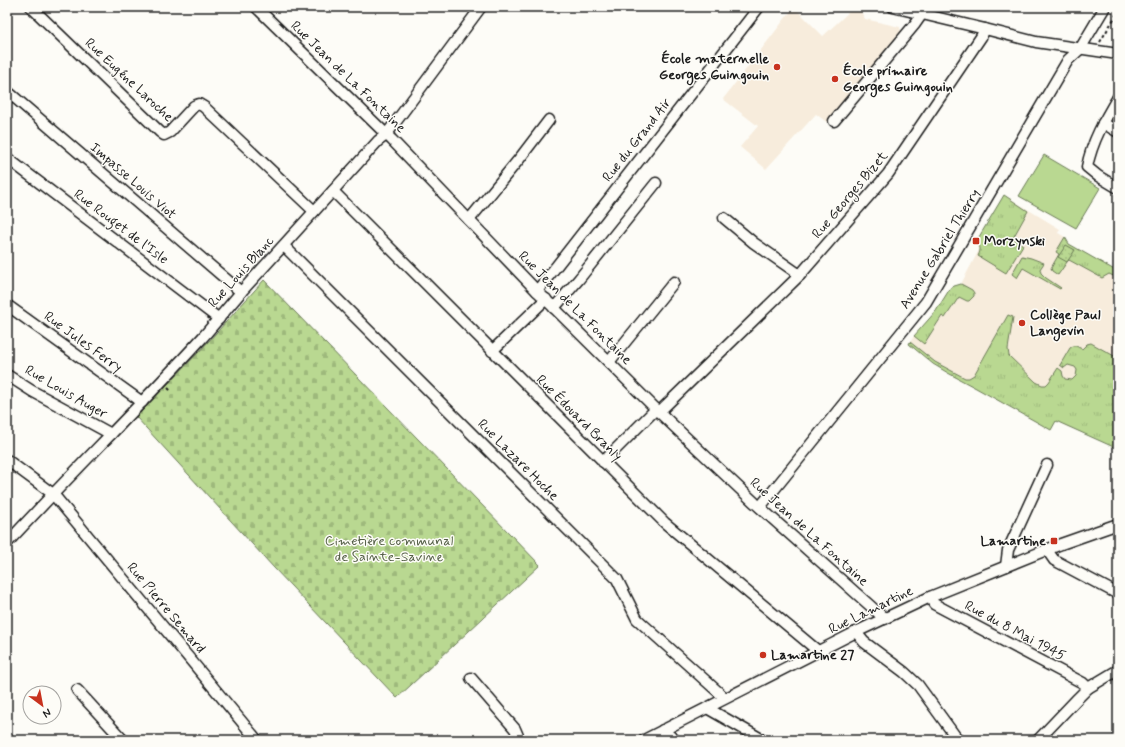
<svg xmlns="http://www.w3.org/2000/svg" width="1125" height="747" font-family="Mynerve,sans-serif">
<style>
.built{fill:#f7ecdc}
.grass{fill:url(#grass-tufts);stroke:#6a7a56}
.cemetery{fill:url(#cemetery-stones);stroke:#6a7a56}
.park{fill:#b9d891;stroke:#6a7a56}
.garden{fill:url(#garden-dots);stroke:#6a7a56}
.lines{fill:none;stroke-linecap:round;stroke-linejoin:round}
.minor-casing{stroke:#1c1c1c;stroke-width:13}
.path{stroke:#1c1c1c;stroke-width:2;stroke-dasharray:3 3;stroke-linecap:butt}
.minor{stroke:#fdfcf7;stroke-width:10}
.poi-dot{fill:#c8321e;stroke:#fdfcf7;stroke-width:1.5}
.labels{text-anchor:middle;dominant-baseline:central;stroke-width:3;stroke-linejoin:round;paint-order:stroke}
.poi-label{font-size:14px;font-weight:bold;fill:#1c1c1c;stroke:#fdfcf7;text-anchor:start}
.street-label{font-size:14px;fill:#1c1c1c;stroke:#fdfcf7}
.park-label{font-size:14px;fill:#535e45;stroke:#fdfcf7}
</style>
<defs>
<pattern id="grass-tufts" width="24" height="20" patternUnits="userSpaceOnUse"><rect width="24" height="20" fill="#b9d891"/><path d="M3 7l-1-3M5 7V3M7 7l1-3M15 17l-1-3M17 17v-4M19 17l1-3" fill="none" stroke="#9eb97c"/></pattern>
<pattern id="cemetery-stones" width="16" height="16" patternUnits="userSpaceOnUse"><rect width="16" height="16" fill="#b9d891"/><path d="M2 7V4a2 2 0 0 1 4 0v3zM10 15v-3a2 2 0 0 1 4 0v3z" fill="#9eb97c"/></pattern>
<pattern id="garden-dots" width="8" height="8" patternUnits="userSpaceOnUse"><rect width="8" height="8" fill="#b9d891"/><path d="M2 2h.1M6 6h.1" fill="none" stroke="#9eb97c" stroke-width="1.8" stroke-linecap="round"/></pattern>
</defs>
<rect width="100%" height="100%" fill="#fdfcf7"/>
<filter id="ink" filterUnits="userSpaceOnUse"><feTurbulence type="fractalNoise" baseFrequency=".025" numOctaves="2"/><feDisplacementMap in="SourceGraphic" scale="8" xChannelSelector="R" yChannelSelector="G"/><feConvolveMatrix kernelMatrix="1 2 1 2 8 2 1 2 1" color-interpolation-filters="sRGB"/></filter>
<g filter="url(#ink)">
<g class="built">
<polygon points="794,7 823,36 850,11 855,7 862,7 860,10 865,19 900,27 903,44 833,127 816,114 766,169 740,147 758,126 723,99"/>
<polygon points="1004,195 1060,229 1058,233 1065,237 1069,244 1118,272 1118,370 1070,428 1056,421 1051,430 976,388 948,373 933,364 909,344 914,336 936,311 951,287 961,284 979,250 978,246 976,242"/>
</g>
<g class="grass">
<path d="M1004,195L1028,211L1013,238L1023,245L1006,273L978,256C981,250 981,246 976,242Z"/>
<polygon points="1065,237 1069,244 1118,272 1118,278 1109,274 1102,278 1069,260 1067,262 1058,275 1052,271 1051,268 1059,254 1056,252"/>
<polygon points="1022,256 1031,258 1044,263 1040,269 1041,273 1046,278 1061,288 1060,289 1023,268 1017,278 1012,274"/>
<polygon points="961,284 972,290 974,293 974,296 969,301 967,301 959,297 945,318 942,316 924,344 914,336 936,311 951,287"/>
<polygon points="1008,315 1013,317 1008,349 1009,356 1036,382 1042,385 1046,385 1049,382 1058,368 1062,371 1063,376 1065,379 1072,380 1076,376 1077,370 1075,367 1068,365 1064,368 1060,365 1070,348 1073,346 1076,346 1082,349 1087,344 1091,343 1116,357 1118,353 1118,449 1056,421 1051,430 976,388 948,373 933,364 909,344 910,342 935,362 965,378 969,378 974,375"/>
</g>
<polygon class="cemetery" points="264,280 540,565 397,698 274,568 136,417 198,353"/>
<polygon class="park" points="1044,155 1100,188 1076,228 1019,196"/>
<polygon class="garden" points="1066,245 1075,250 1067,262 1058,257"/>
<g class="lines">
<g class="minor-casing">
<g id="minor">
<polyline points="31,7 160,132 164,135 170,132 194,106 199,104 204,107 314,211"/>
<polyline points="256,7 392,140 537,291 659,412 755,503 885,619"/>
<polyline points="893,7 985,29 1036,42 1118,54"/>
<polyline points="7,91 241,292"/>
<path d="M1118,97C1105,119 1092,141 1087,167L1098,176L1118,188"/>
<polyline points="834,121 915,24 922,14"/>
<polyline points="1103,123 1118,132"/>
<polyline points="7,158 219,319"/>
<polyline points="333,191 665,523 818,651"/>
<polyline points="724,218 754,243 800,275"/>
<polyline points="469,220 520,158 549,120"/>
<polyline points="284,246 617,579 637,619 725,698"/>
<polyline points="537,291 759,7"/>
<polyline points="7,305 142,402"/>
<polyline points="554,308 579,279 656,183"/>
<polyline points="492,351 546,299"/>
<polyline points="609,362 674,282"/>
<polyline points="7,375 32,391 111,434"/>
<polyline points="659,412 800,275 888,174 981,37 985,29"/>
<polyline points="7,460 53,494 257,740"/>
<polyline points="603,462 656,409"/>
<polyline points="760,507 926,302 1068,60 1080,49 1105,7"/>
<path d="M7,543C71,474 139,407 203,337C216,322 229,306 242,291C287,241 333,191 378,141L386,135L481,7"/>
<polyline points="1047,550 1054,560 1118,594"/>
<polyline points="1006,566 1008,550 1047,465"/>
<polyline points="930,597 934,604 1083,683 1088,688"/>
<polyline points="856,632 864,642 904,672 918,685 958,740"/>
<polyline points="471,678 515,729 518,736 517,740"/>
<polyline points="77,690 123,740"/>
<polyline points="707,708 763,740"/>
<polyline points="663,730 675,740"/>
<polyline points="644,740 856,632 930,597 1061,544 1118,524"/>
<polyline points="1038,740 1078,698 1088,688 1118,670"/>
</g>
</g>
<g class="path">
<polyline points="1100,42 1118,12"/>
<polyline points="168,388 172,392"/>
</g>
<use href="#minor" class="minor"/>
</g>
</g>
<g class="poi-dot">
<circle cx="777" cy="67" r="4"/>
<circle cx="835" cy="79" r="4"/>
<rect x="972" y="237" width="8" height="8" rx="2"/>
<circle cx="1022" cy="323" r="4"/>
<rect x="1050" y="537" width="8" height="8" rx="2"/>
<circle cx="763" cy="655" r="4"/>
</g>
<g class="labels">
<g class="poi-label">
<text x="769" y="59" text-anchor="end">École maternelle<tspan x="769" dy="16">Georges Guingouin</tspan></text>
<text x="843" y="71">École primaire<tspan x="843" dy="16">Georges Guingouin</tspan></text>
<text x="984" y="241">Morzynski</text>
<text x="1030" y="315">Collège Paul<tspan x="1030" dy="16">Langevin</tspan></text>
<text x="1046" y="541" text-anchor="end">Lamartine</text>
<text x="771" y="655">Lamartine 27</text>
</g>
<g class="street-label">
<text transform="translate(348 77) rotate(44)">Rue Jean de La Fontaine</text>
<text transform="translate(129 80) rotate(43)">Rue Eugéne Laroche</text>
<text transform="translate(637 140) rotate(-52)">Rue du Grand Air</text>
<text transform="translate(133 181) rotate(41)">Impasse Louis Viot</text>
<text transform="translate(850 195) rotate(-50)">Rue Georges Bizet</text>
<text transform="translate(121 227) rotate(37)">Rue Rouget de l'Isle</text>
<text transform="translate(940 249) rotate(-58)">Avenue Gabriel Thierry</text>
<text transform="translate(241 272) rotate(-48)">Rue Louis Blanc</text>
<text transform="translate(575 308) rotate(45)">Rue Jean de La Fontaine</text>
<text transform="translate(83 342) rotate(36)">Rue Jules Ferry</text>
<text transform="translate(66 392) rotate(30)">Rue Louis Auger</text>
<text transform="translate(579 418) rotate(45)">Rue Édouard Branly</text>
<text transform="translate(518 460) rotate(45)">Rue Lazare Hoche</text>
<text transform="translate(809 532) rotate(42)">Rue Jean de La Fontaine</text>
<text transform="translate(166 608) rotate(50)">Rue Pierre Semard</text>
<text transform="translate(871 610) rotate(-26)">Rue Lamartine</text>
<text transform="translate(1015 631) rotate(28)">Rue du 8 Mai 1945</text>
</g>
<g class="park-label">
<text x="389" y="541">Cimetière communal<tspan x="389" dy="16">de Sainte-Savine</tspan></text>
</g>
</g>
<rect width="1125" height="747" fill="none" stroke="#fdfcf7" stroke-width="24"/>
<rect x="12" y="12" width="1101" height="723" fill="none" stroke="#1c1c1c" stroke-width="1.5" filter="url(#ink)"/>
<g transform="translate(42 705) rotate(148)"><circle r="19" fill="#fdfcf7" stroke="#a3a29f"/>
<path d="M0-3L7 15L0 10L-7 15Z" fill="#c8321e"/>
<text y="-6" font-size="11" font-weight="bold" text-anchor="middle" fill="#1c1c1c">N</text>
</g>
</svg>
